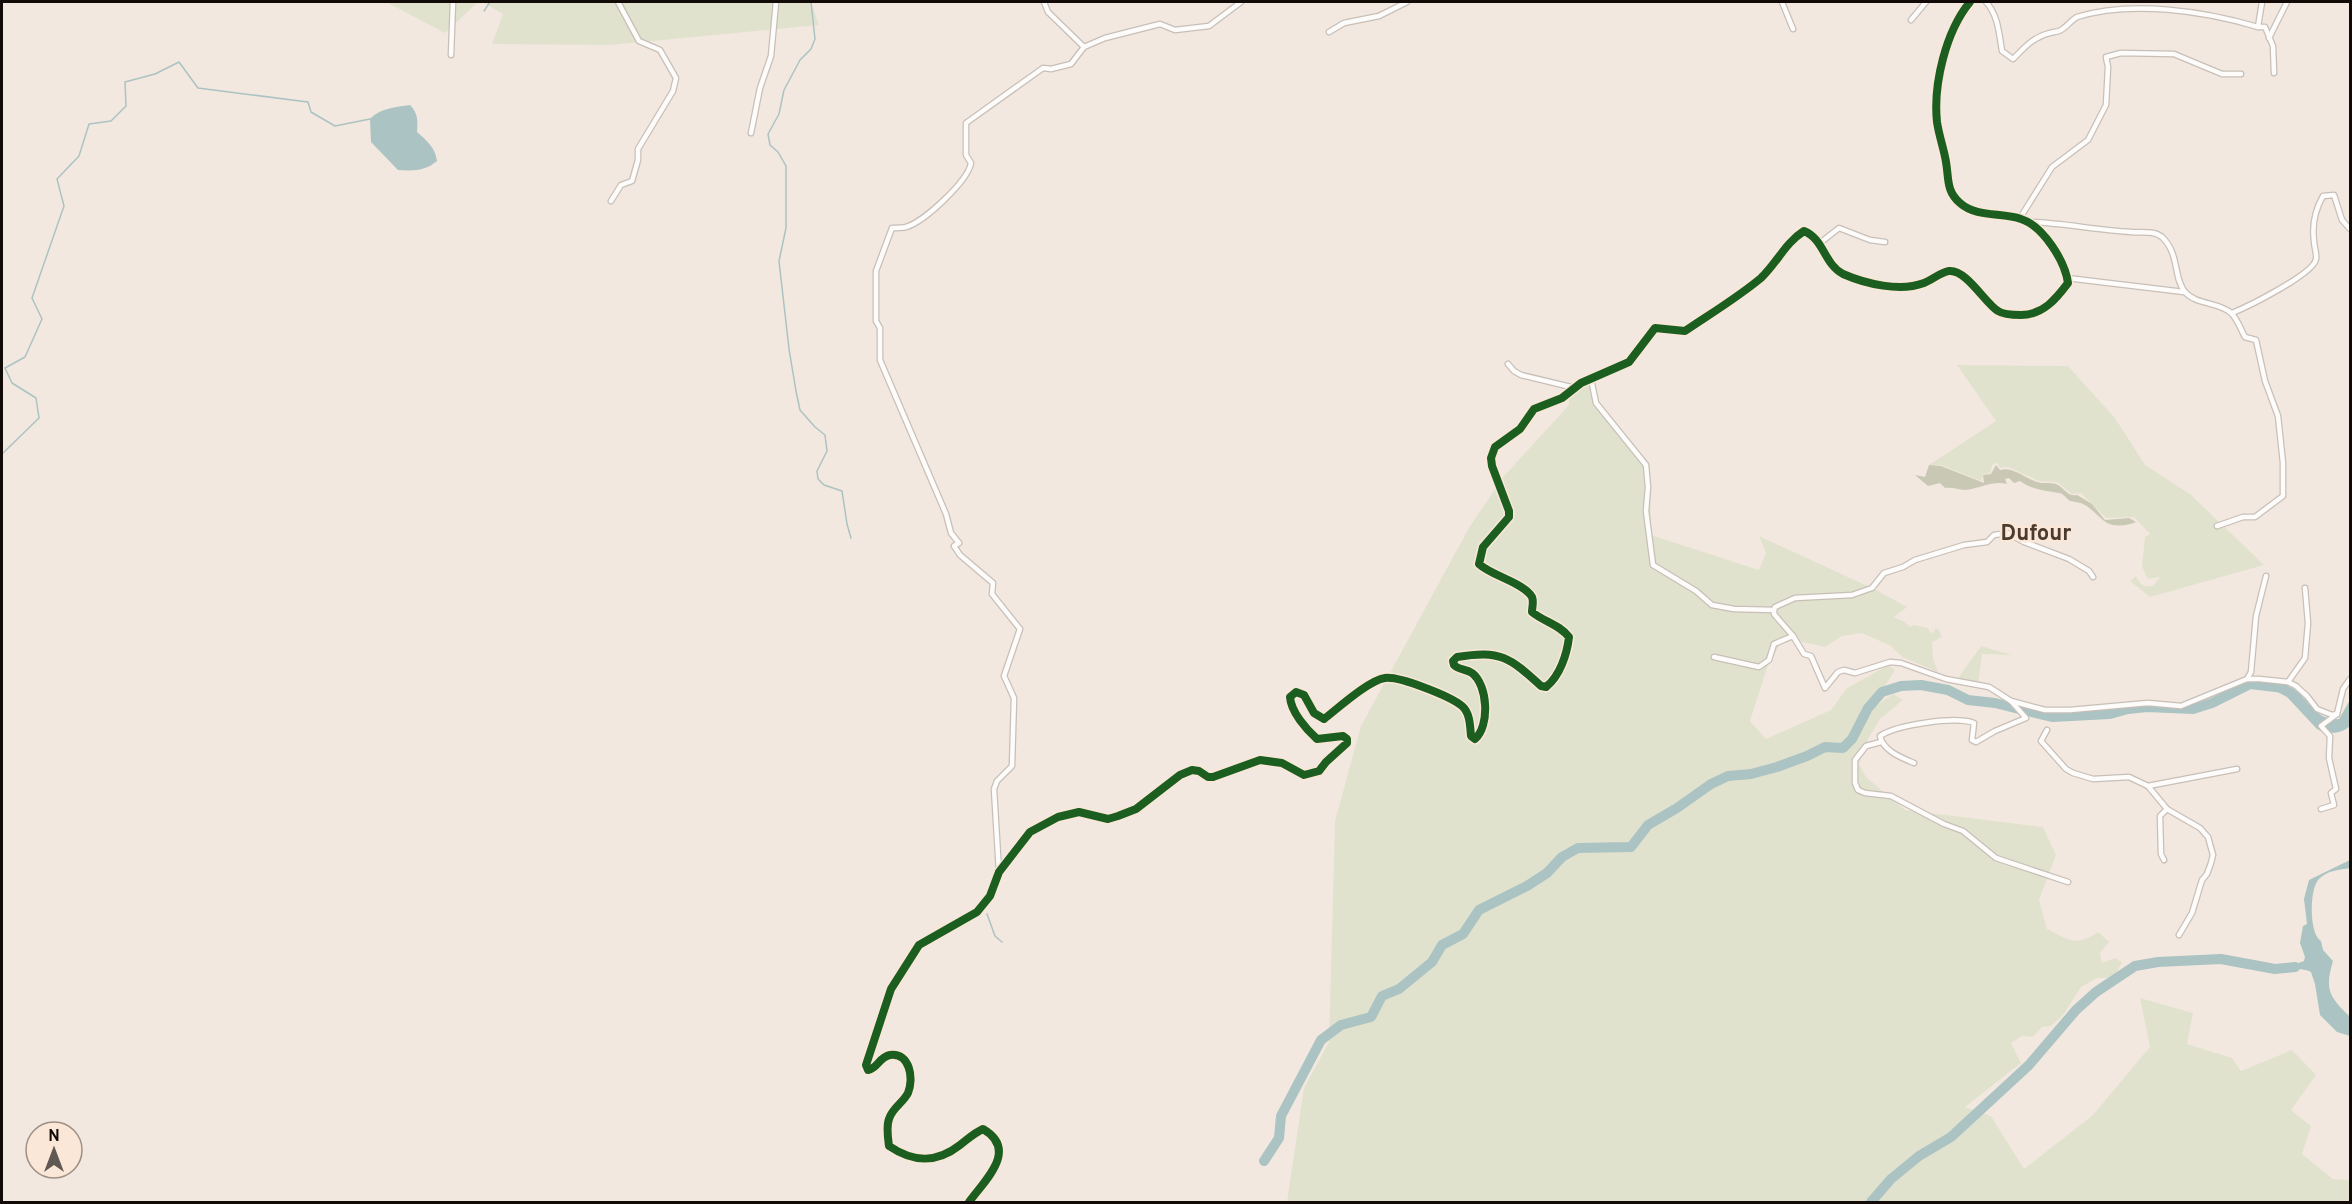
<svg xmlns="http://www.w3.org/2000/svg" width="2352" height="1204" font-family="Overpass,sans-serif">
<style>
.green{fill:#e1e2ce}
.forest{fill:#c8c8b4}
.water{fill:#abc3c2}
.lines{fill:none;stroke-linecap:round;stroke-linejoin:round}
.stream{stroke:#abc3c2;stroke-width:1.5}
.river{stroke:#abc3c2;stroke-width:10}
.street-casing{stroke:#c7bfb8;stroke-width:7}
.street{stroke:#fdfcfa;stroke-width:4.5}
.cycleway-casing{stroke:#fbe7d7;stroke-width:11}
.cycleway{stroke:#1b5e20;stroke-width:8}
.labels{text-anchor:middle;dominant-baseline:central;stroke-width:5;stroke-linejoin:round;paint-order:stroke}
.district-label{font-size:22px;font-weight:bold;fill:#4a3b2e;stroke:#fbe7d7}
</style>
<rect width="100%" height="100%" fill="#f3e8df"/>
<g class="green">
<polygon points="386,2 478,2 445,33"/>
<polygon points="482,2 811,2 819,25 611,45 492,44 503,14"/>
<path d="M1957,365L2068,366L2115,418L2145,465L2190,494L2264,565L2150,597L2130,581L2136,576C2140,585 2143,587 2153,586L2160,577L2148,579L2142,567L2145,537L2150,534L2134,517L2106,518L2081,493L2072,494L2057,482L2039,481L2008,467L2000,468L1997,463L1993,464L1990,473L1983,474L1981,481L1941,465H1929L1996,421Z"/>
<path d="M1586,379L1599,405L1608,413L1650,464L1651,535L1759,570L1766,553L1759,536L1878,591L1907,607L1894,617L1905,622L1910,627L1914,625L1928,628L1930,632L1934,633L1935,628L1939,630L1942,637L1932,642L1933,659L1938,672L1902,657L1891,646L1862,633L1842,636L1825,647L1783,638L1767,668L1750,721L1766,739L1831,710L1846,689L1888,665L1895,670L1871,709L1893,694L1903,700L1880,719L1869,737L1859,764L1866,777L1905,810L2043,827L2056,855L2039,900L2047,929C2069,940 2076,947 2098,932L2109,942L2100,953L2102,963L2115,958L2122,962L2116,974L2107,978H2097L2081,987L2063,1015L2051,1026L2042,1027L2033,1037L2022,1036L2011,1043L2021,1063L1965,1107L1991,1116L2024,1169L2093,1115L2150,1047L2140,998L2193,1013L2187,1044L2232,1058L2241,1071L2292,1050L2316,1075L2291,1110L2311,1126L2302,1154L2333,1179L2350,1180V1202H1287L1304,1088L1329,1042L1335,821L1361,726L1470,526L1504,476L1569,405V397Z"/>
<polygon points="1981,646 2012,655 1982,654 1978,686 1956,681"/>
</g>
<path class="forest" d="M1929,465L1941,466L1984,483L1983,475L1991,474L1996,465L2000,470C2012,466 2025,478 2037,482C2043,484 2050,482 2056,484C2065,488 2067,497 2077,495L2092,504L2105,520L2129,518L2136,522C2130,525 2120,526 2113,525C2103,524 2094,509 2083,504C2079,502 2074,502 2070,501C2066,499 2065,494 2059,493C2044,490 2032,490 2020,481L2014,483L2009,478L2005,479L2007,484C1992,480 1979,489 1965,490C1958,490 1953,487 1945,488L1940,483L1928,486L1915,475L1925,477Z"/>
<g class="water">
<path d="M410,105C418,113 418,121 417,132C427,141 435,147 437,161C425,171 414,171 398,170L371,142L370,119C380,108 396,107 410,105Z"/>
<path d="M2271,683C2278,684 2288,685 2294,689C2309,700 2317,722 2339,719L2350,700V726C2341,734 2328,735 2317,729L2287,697L2270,688Z"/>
<path d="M2350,860V868C2339,870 2328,870 2319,879C2309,888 2309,935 2321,941L2323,950L2333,961C2324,991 2330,997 2350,1017V1036L2337,1032L2320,1015L2315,984L2311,972C2300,967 2292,971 2281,969L2304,961L2305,957L2300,943L2303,926L2307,924L2304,899L2309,880Z"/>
</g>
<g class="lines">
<g class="stream">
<polyline points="811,2 815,39 811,49 800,60 784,90 779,114 768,134 770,145 778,152 786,166 786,228 779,261 789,349 796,391 800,410 815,427 825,435 827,451 817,471 818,479 824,485 842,491 847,524 851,538"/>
<polyline points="484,11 490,2"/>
<polyline points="2,454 39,418 36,398 12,383 5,368 25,357 42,319 32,298 64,206 57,179 79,156 89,124 111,121 126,106 125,82 155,74 179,62 198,88 308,102 311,112 335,126 370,119"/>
<polyline points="987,914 995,936 1002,942"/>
</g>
<g class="river">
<polyline points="1264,1161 1279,1138 1281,1116 1321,1040 1341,1025 1371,1017 1382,996 1399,989 1432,962 1442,945 1463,934 1479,910 1527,886 1547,873 1562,857 1578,848 1631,847 1648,825 1677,808 1711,784 1728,776 1751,774 1777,767 1807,756 1825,747 1843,748 1852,739 1868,708 1882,692 1901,686 1921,685 1948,690 1968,700 1995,703 2052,717 2110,714 2128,709 2147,707 2193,709 2212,703 2250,684 2284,688"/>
<polyline points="1871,1202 1891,1179 1919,1156 1951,1137 2029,1065 2076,1010 2096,992 2135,966 2158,962 2221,959 2275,969 2295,967"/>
</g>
<g class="street-casing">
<g id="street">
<polyline points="1044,2 1048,12 1084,47"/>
<polyline points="1782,2 1793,29"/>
<path d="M1986,2C1998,15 1999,33 2002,51L2013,59C2024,48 2033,37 2050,33C2053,32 2056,32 2059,31C2066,28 2070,21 2077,17C2131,0 2204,11 2258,27H2265L2273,46L2274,73"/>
<polyline points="1911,20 1926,2"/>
<polyline points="2258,27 2262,2"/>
<polyline points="1329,32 1344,23 1379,16 1407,2"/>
<polyline points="2269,38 2287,2"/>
<polyline points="451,55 453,2"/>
<polyline points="751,133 760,88 771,56 776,2"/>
<polyline points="611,201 621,185 632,181 638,160 638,149 673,91 676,78 660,50 639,41 618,2"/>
<polyline points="2020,218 2052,167 2088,140 2106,105 2108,67 2106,57 2121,53 2174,54 2222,74 2241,74"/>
<path d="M2029,222C2063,223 2096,230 2131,232C2141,233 2154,230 2162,237C2180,254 2173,278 2185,292C2196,305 2219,302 2231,313C2237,318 2241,330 2245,337L2256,340L2265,381L2278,416L2283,463V496L2255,517H2243L2217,526"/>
<polyline points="1820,243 1839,228 1870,240 1885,242"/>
<polyline points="2067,278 2184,292"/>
<path d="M2232,313C2247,307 2314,274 2316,259C2317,253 2314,247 2314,241C2312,226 2315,210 2323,196L2334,195L2342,220L2350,229"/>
<polyline points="1508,364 1514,371 1521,375 1575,388"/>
<polyline points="1591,379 1596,403 1646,465 1648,487 1646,511 1653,565 1696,591 1712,605 1734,609 1774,610 1775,607 1795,598 1852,595 1872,588 1884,573 1903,567 1915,560 1964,545 1987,542 1994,535 2007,533 2024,542 2069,559 2089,571 2093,577"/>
<path d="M1774,610V614L1793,636L1804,654L1811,656L1825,688L1838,672L1844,670L1855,673L1890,662L1901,663L1946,679L1989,687L2011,701L2026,718L1995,731L1976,742L1972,740L1974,723C1955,716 1896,725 1880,736C1883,751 1902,758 1914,763"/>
<polyline points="1714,657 1759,667 1769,660 1774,644 1793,636"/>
<polyline points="2247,679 2251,672 2256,616 2266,576"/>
<polyline points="2288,682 2305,658 2308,623 2305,588"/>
<polyline points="2011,701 2045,710 2070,710 2148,703 2181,706 2247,679 2259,679 2288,682 2296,686 2307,696 2317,709 2332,715 2337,714"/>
<polyline points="2047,730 2041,741 2066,769 2073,773 2093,779 2129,777 2148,786 2167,809 2200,828 2208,837 2213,855 2211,863 2207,874 2202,880 2192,913 2179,935"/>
<polyline points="1881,742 1866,746 1855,760 1855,783 1858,790 1865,793 1891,796 1944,824 1963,831 1996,858 2068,882"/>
<polyline points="2148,786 2237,769"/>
<polyline points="2321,809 2334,805 2331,793 2336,789 2329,758 2330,736 2321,726 2337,714 2343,689 2350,679"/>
<polyline points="2164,860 2161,854 2160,816 2167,809"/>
<path d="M999,872L994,789L997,781L1012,766L1014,698L1004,676L1020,629L992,594L993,583L960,555L954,546L959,543L951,533L946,514L880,360V328L876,321V271L892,228C896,228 902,228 906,227C924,222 968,181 971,163L966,155V123L1043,68L1051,69L1071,64L1084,47L1105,38L1160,24L1175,30L1209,26L1241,2"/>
<path d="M969,1202C985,1180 1019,1150 983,1129C974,1133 968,1139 960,1145C937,1163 914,1163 889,1146C888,1138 886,1127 889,1119C892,1108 903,1103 908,1093C914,1079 910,1052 890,1055C879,1057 878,1068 868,1070L866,1065L891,989L919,945L977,912L990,896L999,872L1030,832L1058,817L1079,812L1108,819L1118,816L1136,809L1180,775L1192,770L1199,771L1208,777H1213L1260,760L1282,763L1304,775L1319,771L1326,762L1347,743V739L1343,736L1317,739C1306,729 1291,712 1290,697L1296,692L1304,695L1314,713L1324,719C1337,709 1369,680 1385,678C1399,676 1450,696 1462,706C1470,713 1470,725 1471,736L1475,739C1490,726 1488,685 1472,673C1466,669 1459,670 1454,665L1453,661L1457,657C1501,650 1509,657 1541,686L1546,687C1560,676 1567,654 1569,637C1559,624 1544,622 1532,612C1532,607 1534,602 1532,597C1524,583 1492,576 1479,564L1483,547L1509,517V511L1492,466L1491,458L1495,447L1520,429L1534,409L1562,398L1581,383L1629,362L1655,328L1685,331C1710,314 1737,298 1761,278C1777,263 1785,243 1804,231C1824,239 1824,264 1843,274C1866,284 1900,292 1924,283C1932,280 1941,272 1949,271C1966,269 1985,303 1998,311C2004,315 2014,315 2021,315C2043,315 2056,299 2068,283C2065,261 2043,226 2021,219C2002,212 1977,218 1960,203C1946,191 1949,179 1946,162C1944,149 1939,136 1937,122C1933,84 1946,31 1970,2"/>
</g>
</g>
<use href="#street" class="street"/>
<g class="cycleway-casing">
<path id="cycleway" d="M969,1202C985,1180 1019,1150 983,1129C974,1133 968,1139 960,1145C937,1163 914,1163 889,1146C888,1138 886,1127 889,1119C892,1108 903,1103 908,1093C914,1079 910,1052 890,1055C879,1057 878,1068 868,1070L866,1065L891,989L919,945L977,912L990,896L999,872L1030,832L1058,817L1079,812L1108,819L1118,816L1136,809L1180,775L1192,770L1199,771L1208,777H1213L1260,760L1282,763L1304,775L1319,771L1326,762L1347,743V739L1343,736L1317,739C1306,729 1291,712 1290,697L1296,692L1304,695L1314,713L1324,719C1337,709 1369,680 1385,678C1399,676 1450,696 1462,706C1470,713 1470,725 1471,736L1475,739C1490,726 1488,685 1472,673C1466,669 1459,670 1454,665L1453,661L1457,657C1501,650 1509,657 1541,686L1546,687C1560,676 1567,654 1569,637C1559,624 1544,622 1532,612C1532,607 1534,602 1532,597C1524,583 1492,576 1479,564L1483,547L1509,517V511L1492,466L1491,458L1495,447L1520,429L1534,409L1562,398L1581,383L1629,362L1655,328L1685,331C1710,314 1737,298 1761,278C1777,263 1785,243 1804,231C1824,239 1824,264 1843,274C1866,284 1900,292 1924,283C1932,280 1941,272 1949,271C1966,269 1985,303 1998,311C2004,315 2014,315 2021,315C2043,315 2056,299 2068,283C2065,261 2043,226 2021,219C2002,212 1977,218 1960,203C1946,191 1949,179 1946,162C1944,149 1939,136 1937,122C1933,84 1946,31 1970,2"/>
</g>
<use href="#cycleway" class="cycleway"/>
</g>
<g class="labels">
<g class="district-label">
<text x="2036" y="534">Dufour</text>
</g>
</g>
<rect width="2352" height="1204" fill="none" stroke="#110a06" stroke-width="6"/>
<g transform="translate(54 1150)"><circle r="28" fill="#fbe7d7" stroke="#9d8f83" stroke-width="1.5"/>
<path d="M0-4.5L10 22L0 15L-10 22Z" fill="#605852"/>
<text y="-9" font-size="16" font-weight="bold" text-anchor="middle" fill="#110a06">N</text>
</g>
</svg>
